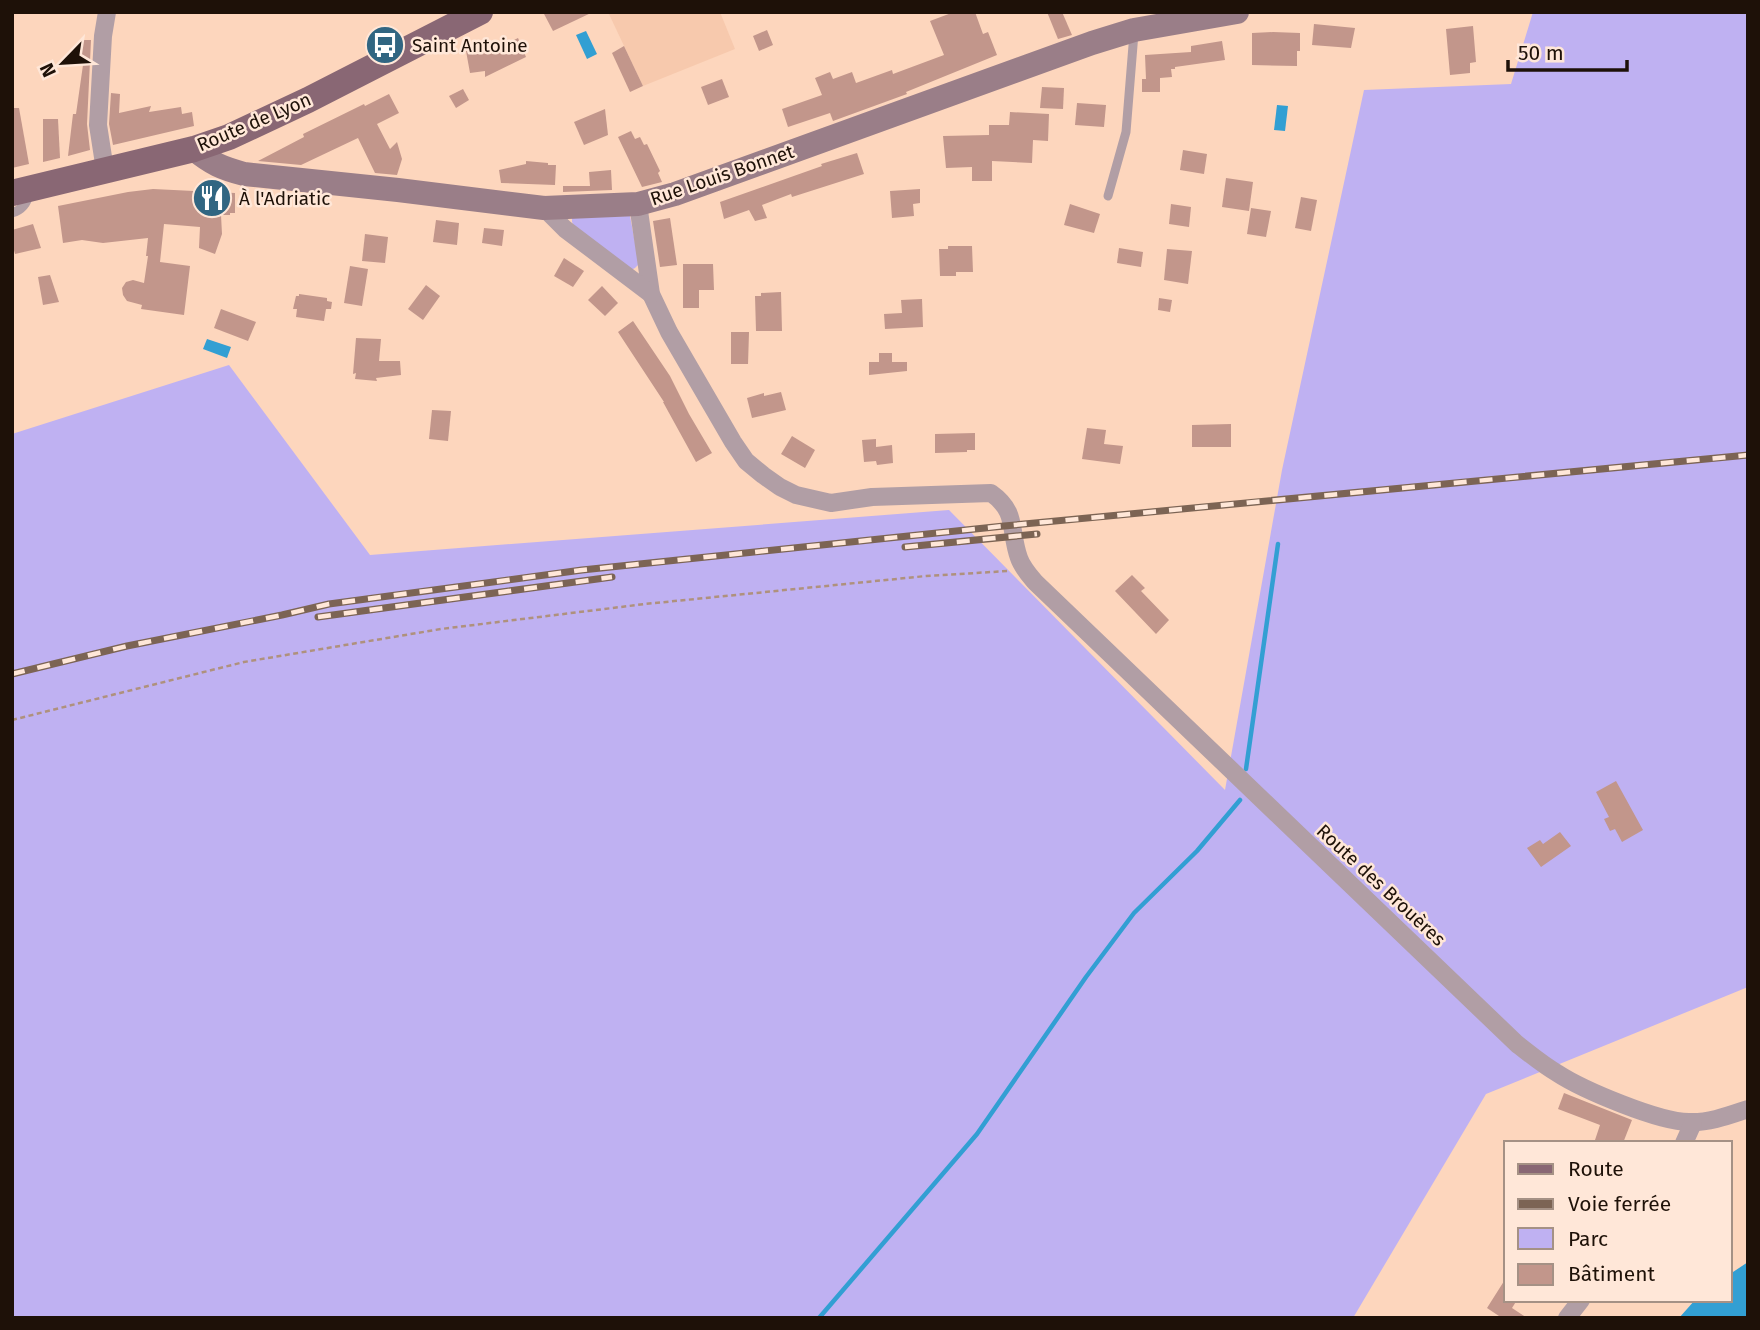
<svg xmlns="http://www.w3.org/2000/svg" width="1760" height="1330" font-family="'Fira Sans',sans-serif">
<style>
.built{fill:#f7c9ad}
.green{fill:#bfb1f2}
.water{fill:#329fd3}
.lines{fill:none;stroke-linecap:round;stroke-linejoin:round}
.stream{stroke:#329fd3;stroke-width:4.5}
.building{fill:#c2968b}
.path{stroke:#af917d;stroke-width:2.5;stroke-dasharray:5 3.5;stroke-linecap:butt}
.lane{stroke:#b19ea5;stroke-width:9}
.street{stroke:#b19ea5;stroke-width:18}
.secondary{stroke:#9a7e88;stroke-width:24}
.primary{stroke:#896774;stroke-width:26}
.rail-casing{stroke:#7c6454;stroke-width:7}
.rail{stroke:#ffe7d8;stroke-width:4.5;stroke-dasharray:13;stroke-linecap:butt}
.labels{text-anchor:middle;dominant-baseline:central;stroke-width:5;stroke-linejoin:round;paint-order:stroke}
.poi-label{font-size:19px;fill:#1e1108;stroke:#ffe7d8;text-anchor:start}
.street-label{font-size:19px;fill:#1e1108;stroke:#ffe7d8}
</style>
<rect width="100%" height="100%" fill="#fdd6bd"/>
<polygon class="built" points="608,12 720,12 735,49 643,86"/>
<g class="green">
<polygon points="1533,12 1748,12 1748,987 1486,1094 1353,1318 12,1318 12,434 229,365 370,555 949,510 1225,790 1282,470 1364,90 1511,84"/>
<polygon points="630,216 639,264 635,268 631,270 576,229 572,222 572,217"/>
</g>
<g class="water">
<polygon points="586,31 597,54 587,59 576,35"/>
<polygon points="1277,105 1288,106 1285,131 1274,130"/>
<polygon points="207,339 231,347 227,358 203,349"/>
<polygon points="1748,1262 1748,1318 1679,1318 1695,1300 1730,1300 1730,1274"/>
</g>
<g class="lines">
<g class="stream">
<polyline points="1246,769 1278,544"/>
<polyline points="819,1318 977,1134 1086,977 1134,913 1197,851 1240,800"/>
</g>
</g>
<g class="building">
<polygon points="543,12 593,12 553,31"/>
<polygon points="954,12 975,12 983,34 988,32 997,55 906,92 907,94 833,121 830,113 788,127 782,109 822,95 815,78 830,72 833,79 852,72 856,83 892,70 893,74 944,55 930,21"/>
<polygon points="1047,12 1062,12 1072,35 1058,39"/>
<polygon points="1314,24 1355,28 1351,48 1312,45"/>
<polygon points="1473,26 1476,62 1470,63 1470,73 1450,75 1446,29"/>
<polygon points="767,30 773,45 759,51 753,36"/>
<polygon points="1273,32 1300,33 1300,51 1297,51 1297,66 1252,65 1252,33"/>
<polygon points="518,38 526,57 485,77 485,71 470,73 466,51 487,47 488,53"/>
<polygon points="82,40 91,40 87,124 90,150 68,156 73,114 76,114 84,58 80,58"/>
<polygon points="1222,41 1225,60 1175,67 1175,69 1171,69 1172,77 1160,78 1160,92 1142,92 1142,79 1146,79 1145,55 1191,52 1191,46"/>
<polygon points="624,46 643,86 630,92 612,53"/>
<polygon points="722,79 729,97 708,105 701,87"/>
<polygon points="1042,87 1064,88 1063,109 1040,108"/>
<polygon points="463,89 469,100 456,108 449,96"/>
<polygon points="111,93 120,94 119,113 151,106 149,112 181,107 182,114 192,112 194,126 113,145 109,124"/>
<polygon points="389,94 399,113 377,124 390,149 397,142 402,159 397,175 375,173 358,138 301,165 258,161 304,137 303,134 364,104 365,106"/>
<polygon points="1077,103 1106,105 1104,127 1075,125"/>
<polygon points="12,108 19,108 29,164 12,168"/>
<polygon points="605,109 608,135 584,145 574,122"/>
<polygon points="1010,112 1049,114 1048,141 1033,140 1032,163 992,161 992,181 972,181 972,167 946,168 943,136 989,135 989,125 1009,125"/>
<polygon points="43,119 58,119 60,158 43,162"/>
<polygon points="631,131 635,139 640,137 644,145 647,144 660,171 658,173 662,182 642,187 618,137"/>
<polygon points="1183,150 1207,154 1204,174 1180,170"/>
<polygon points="857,153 864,174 792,197 791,194 762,205 767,218 755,221 749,210 724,219 720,202 822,166 821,164"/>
<polygon points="526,161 548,163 548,165 556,165 555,185 501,183 499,170 526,164"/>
<polygon points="611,170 612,190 563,192 563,186 590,186 589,172"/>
<polygon points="1226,178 1253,182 1249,211 1222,207"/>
<polygon points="153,189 235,193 235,213 230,213 230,215 221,215 222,234 215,254 199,248 200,227 164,224 160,262 190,266 184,315 141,309 142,305 127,301 123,295 122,288 126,282 133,280 144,283 148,256 146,256 148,238 103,243 82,240 63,243 58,206 128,192"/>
<polygon points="920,189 920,203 913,204 914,216 892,218 890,191"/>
<polygon points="1301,197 1317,200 1311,231 1295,228"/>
<polygon points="1070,204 1100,214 1094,233 1064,225"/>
<polygon points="1171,204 1191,207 1189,227 1169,224"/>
<polygon points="1251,208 1271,211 1266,237 1247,234"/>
<polygon points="670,218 677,265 660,267 653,221"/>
<polygon points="436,220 459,223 457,245 433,242"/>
<polygon points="33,224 41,248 15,254 12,243 12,230"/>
<polygon points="484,228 504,230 502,246 482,243"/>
<polygon points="365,234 388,237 385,263 362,261"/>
<polygon points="948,246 972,246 973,272 956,272 956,276 940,276 939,249 948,249"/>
<polygon points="1119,248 1143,252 1141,267 1117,263"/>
<polygon points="1167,249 1192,251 1188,284 1164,280"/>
<polygon points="564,258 584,271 573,287 554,276"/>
<polygon points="683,264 713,264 714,290 699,290 699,308 683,308"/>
<polygon points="350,266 368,269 362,306 344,303"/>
<polygon points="50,275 59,302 43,305 38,277"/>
<polygon points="426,285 440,296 423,320 408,309"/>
<polygon points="602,286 618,303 605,316 588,300"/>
<polygon points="781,292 782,331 756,331 755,296 761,296 761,293"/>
<polygon points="299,294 327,298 327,301 332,302 331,309 326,309 324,321 296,317 297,309 293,309 296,296 299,296"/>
<polygon points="1159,298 1172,300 1170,312 1158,310"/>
<polygon points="922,299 923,327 885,329 884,314 902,313 901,300"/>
<polygon points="221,309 256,322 248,341 214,328"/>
<polygon points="633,321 670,376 689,414 712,453 696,462 663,402 664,402 618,332"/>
<polygon points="731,332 749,332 748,364 731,364"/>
<polygon points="356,338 381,339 379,361 400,361 401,375 376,378 377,381 355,379 356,373 353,374"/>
<polygon points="879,353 892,353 892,362 907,362 907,371 869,375 869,362 879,362"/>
<polygon points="781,392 786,410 752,418 747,398 764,393 764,396"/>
<polygon points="432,410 451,411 448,441 429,439"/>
<polygon points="1231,424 1231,447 1192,447 1192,425"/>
<polygon points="1087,428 1106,430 1104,444 1123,446 1120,464 1082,459"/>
<polygon points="975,433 975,450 967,450 967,452 935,453 935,434"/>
<polygon points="792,436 815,450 805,468 781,454"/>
<polygon points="876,439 876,447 892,445 893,463 877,465 876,461 864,462 862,440"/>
<polygon points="1132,575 1145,588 1141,591 1169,620 1156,634 1115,591"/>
<polygon points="1616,781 1643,830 1622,842 1615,829 1610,831 1604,819 1609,817 1596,792"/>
<polygon points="1560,832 1571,846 1541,867 1527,848 1540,840 1543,844"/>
<polygon points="1564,1093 1632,1120 1623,1143 1594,1143 1600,1125 1558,1109"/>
<polygon points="1506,1278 1506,1300 1517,1300 1512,1308 1527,1318 1502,1318 1487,1308"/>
</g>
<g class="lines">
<polyline class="path" points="12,720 244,662 441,629 645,604 926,576 1008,571"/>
<g class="lane">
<polyline points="1108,196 1126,132 1134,33"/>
<path d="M12,213C22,210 27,204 29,194"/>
</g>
<g class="street">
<polyline points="105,170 98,125 103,36 107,12"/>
<path d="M638,204L651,294L669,332L733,442L746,461L763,475L780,487L796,495L831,503L872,497L991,493C1018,512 1009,530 1019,558C1022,567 1029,575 1035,582L1517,1044C1530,1054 1543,1065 1557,1073C1583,1090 1659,1122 1689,1122C1709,1123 1730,1115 1748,1109"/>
<polyline points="544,208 565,229 651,294"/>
<polyline points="1684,1143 1693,1123"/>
<polyline points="1567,1318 1581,1300"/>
</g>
<path class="secondary" d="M194,149C212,164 222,168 244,174L398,190L544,208L638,204L675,194L1092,43L1134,30L1237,12"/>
<polyline class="primary" points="12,193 194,149 229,137 308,100 480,12"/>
<g class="rail-casing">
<g id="rail">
<polyline points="905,547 1037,534"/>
<polyline points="318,617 612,577"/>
<polyline points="12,674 127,646 282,615 329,604 582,570 1004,526 1748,455"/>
</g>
</g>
<use href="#rail" class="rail"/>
</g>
<defs>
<g id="bus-disc" transform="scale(2.0125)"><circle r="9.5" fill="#316682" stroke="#ffe7d8"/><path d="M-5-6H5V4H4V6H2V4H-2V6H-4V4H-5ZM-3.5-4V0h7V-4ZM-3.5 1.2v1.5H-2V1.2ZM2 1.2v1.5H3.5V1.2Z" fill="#fff"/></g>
<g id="restaurant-disc" transform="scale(2.0125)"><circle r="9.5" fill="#316682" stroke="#ffe7d8"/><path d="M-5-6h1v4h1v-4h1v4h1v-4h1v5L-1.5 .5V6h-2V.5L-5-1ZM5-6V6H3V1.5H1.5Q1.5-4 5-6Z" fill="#fff"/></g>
</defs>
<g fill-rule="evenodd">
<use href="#bus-disc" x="385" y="45"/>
<use href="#restaurant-disc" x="212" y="198"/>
</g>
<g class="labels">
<g class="poi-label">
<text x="412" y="45">Saint Antoine</text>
<text x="239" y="198">À l'Adriatic</text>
</g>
<g class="street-label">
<text transform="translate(254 122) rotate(-23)">Route de Lyon</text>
<text transform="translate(722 175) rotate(-19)">Rue Louis Bonnet</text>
<text transform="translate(1381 885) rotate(43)">Route des Brouères</text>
</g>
</g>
<rect width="1760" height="1330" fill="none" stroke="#1e1108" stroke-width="28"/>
<rect x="1504" y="1141" width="228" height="161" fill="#ffe7d8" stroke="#a59185" stroke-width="2"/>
<rect x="1518" y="1164" width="35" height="10" fill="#896774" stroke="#a59185" stroke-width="2"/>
<text x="1568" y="1176" font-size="21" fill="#1e1108">Route</text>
<rect x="1518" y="1199" width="35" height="10" fill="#7c6454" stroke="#a59185" stroke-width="2"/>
<text x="1568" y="1211" font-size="21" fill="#1e1108">Voie ferrée</text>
<rect x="1518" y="1228" width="35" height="21" fill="#bfb1f2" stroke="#a59185" stroke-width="2"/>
<text x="1568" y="1246" font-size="21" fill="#1e1108">Parc</text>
<rect x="1518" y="1264" width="35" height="21" fill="#c2968b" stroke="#a59185" stroke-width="2"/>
<text x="1568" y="1281" font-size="21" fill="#1e1108">Bâtiment</text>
<g transform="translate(63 63) rotate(245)" stroke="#ffe7d8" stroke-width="5" paint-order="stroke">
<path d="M0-5L12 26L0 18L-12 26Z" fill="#1e1108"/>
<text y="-10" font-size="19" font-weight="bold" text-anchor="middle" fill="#1e1108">N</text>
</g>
<path d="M1508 60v10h119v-10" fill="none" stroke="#1e1108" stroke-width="3.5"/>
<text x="1518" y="60" font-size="21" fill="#1e1108" stroke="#ffe7d8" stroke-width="5" paint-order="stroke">50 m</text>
</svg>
